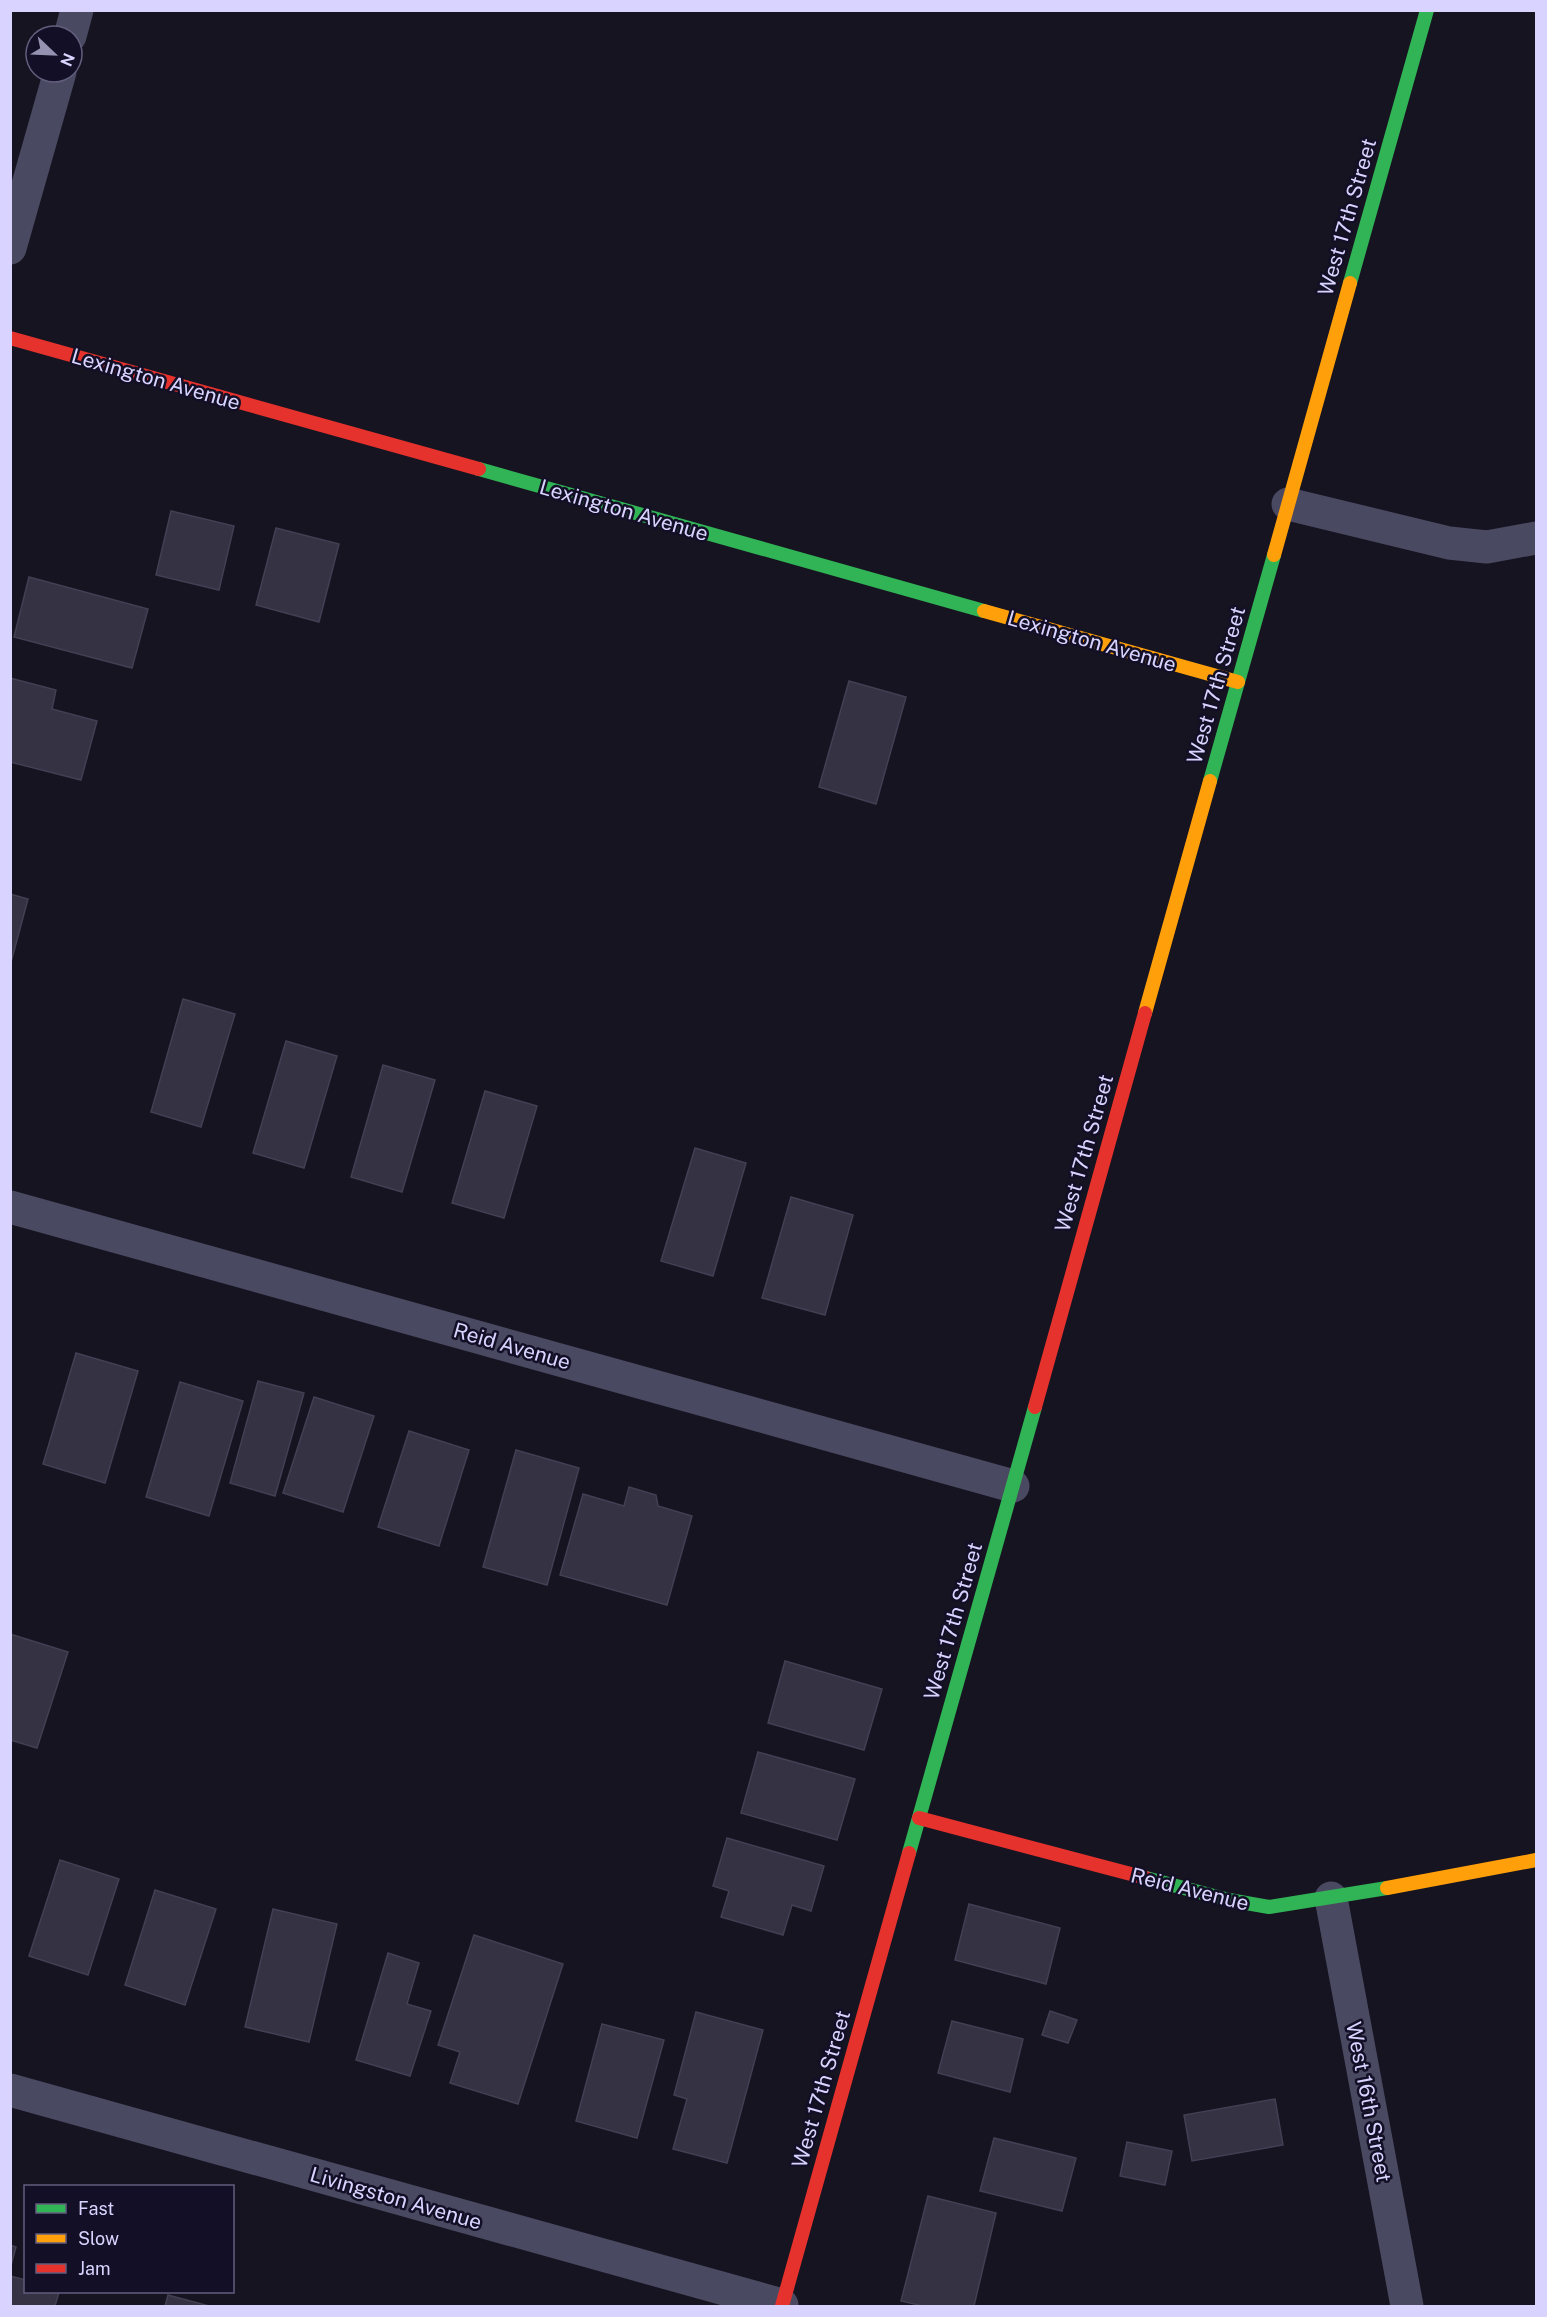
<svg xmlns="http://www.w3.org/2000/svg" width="1547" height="2317" font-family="'Public Sans',sans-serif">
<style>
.building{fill:#343243;stroke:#433f54;stroke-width:1.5}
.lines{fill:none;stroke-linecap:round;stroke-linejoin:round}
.street{stroke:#4a4962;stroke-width:33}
.fast{stroke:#30b455;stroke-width:14}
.slow{stroke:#ff9f0a;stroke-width:14}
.jam{stroke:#e5322d;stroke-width:14}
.labels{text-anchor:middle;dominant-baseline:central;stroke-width:5;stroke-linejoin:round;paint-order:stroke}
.street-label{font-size:21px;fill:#d9d4ff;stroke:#130f26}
</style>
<rect width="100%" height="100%" fill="#161421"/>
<g class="building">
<polygon points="171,511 234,526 219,590 156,575"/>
<polygon points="276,528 339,544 319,622 256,605"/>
<polygon points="29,577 148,609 132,668 14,637"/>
<polygon points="10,678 56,690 52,709 97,721 81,780 10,762"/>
<polygon points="849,681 906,697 876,804 819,787"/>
<polygon points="10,894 28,899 10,966"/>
<polygon points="183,999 235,1014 201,1127 151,1112"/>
<polygon points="286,1041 337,1056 304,1168 253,1153"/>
<polygon points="383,1065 435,1080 402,1192 351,1177"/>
<polygon points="485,1091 537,1106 504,1218 452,1203"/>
<polygon points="695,1148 746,1163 713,1276 661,1261"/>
<polygon points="791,1197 853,1215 825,1315 762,1298"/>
<polygon points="76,1353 138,1371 105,1483 43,1464"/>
<polygon points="258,1381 304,1393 275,1496 230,1483"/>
<polygon points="180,1382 243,1401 209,1516 146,1497"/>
<polygon points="314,1397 374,1416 343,1512 283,1493"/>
<polygon points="409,1431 469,1450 439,1546 378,1527"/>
<polygon points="516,1450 579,1468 547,1585 483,1567"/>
<polygon points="629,1487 656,1495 658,1506 692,1516 667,1605 560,1575 583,1494 624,1506"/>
<polygon points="10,1634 68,1652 37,1748 10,1740"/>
<polygon points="785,1661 882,1689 864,1750 768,1723"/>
<polygon points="758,1752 855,1779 837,1840 741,1813"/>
<polygon points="727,1838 824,1866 811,1911 792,1905 783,1935 721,1917 729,1891 713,1886"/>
<polygon points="60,1860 119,1879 88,1975 29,1956"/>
<polygon points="155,1890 216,1909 185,2005 125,1985"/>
<polygon points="969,1904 1060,1928 1046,1984 955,1960"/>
<polygon points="273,1909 337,1924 309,2042 245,2027"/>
<polygon points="474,1935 563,1964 518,2104 450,2083 460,2052 438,2045"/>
<polygon points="388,1953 419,1963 407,2004 431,2011 410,2076 356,2060"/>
<polygon points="1050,2011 1077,2020 1068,2043 1042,2035"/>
<polygon points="696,2012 763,2030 727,2163 673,2149 687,2099 674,2095"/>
<polygon points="952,2021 1023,2039 1010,2092 938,2073"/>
<polygon points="602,2024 664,2040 637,2138 576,2121"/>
<polygon points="1275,2099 1283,2145 1192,2161 1184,2115"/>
<polygon points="994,2138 1076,2158 1062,2211 980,2191"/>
<polygon points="1127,2142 1172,2151 1165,2185 1120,2176"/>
<polygon points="928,2196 996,2213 974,2306 923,2306 901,2301"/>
<polygon points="10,2245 16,2247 10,2269"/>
<polygon points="10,2276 26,2280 26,2292 59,2292 55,2306 10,2306"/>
<polygon points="168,2295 209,2306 165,2306"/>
</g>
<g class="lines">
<g class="street">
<polyline points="70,36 77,10"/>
<polyline points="10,248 60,72"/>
<polyline points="1288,504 1449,543 1487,547 1536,538"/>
<polyline points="10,1207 1013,1486"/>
<polyline points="1331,1898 1407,2306"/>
<polyline points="10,2090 782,2305"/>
</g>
<g class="fast">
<polyline points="1350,283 1427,10"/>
<polyline points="479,469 984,611"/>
<polyline points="1210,781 1274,555"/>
<polyline points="909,1853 1035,1407"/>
<polyline points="1146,1878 1229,1900 1269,1907 1387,1888"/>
</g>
<g class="slow">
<polyline points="1274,555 1350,283"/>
<polyline points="984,611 1238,682"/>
<polyline points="1145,1013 1210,781"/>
<polyline points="1387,1888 1536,1860"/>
</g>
<g class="jam">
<polyline points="10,338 479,469"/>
<polyline points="1035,1407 1145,1013"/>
<polyline points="919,1818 1146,1878"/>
<polyline points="782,2306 909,1853"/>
</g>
</g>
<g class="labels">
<g class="street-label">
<text transform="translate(1347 217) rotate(-74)">West 17th Street</text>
<text transform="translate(156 379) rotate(16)">Lexington Avenue</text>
<text transform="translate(624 510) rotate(16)">Lexington Avenue</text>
<text transform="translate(1092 641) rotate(16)">Lexington Avenue</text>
<text transform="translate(1216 685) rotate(-74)">West 17th Street</text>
<text transform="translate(1084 1153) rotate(-74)">West 17th Street</text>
<text transform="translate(512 1346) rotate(16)">Reid Avenue</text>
<text transform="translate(953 1621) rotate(-74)">West 17th Street</text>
<text transform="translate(1190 1889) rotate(14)">Reid Avenue</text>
<text transform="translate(821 2089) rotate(-74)">West 17th Street</text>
<text transform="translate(1369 2102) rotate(79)">West 16th Street</text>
<text transform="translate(396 2198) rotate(16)">Livingston Avenue</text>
</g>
</g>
<rect width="1547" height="2317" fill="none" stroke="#d9d4ff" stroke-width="24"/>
<rect x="24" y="2185" width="210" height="108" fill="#130f26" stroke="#625e7d" stroke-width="1.5"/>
<rect x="36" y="2204" width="30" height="9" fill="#30b455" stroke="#625e7d" stroke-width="1.5"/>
<text x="78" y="2215" font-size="18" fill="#d9d4ff">Fast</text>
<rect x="36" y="2234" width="30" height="9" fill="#ff9f0a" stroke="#625e7d" stroke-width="1.5"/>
<text x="78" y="2245" font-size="18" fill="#d9d4ff">Slow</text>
<rect x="36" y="2264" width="30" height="9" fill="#e5322d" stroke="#625e7d" stroke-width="1.5"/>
<text x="78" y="2275" font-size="18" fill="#d9d4ff">Jam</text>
<g transform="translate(54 54) rotate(113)"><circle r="28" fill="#130f26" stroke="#625e7d" stroke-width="1.5"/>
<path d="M0-4.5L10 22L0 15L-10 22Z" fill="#9591b1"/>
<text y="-9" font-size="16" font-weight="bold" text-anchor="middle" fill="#d9d4ff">N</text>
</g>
</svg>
